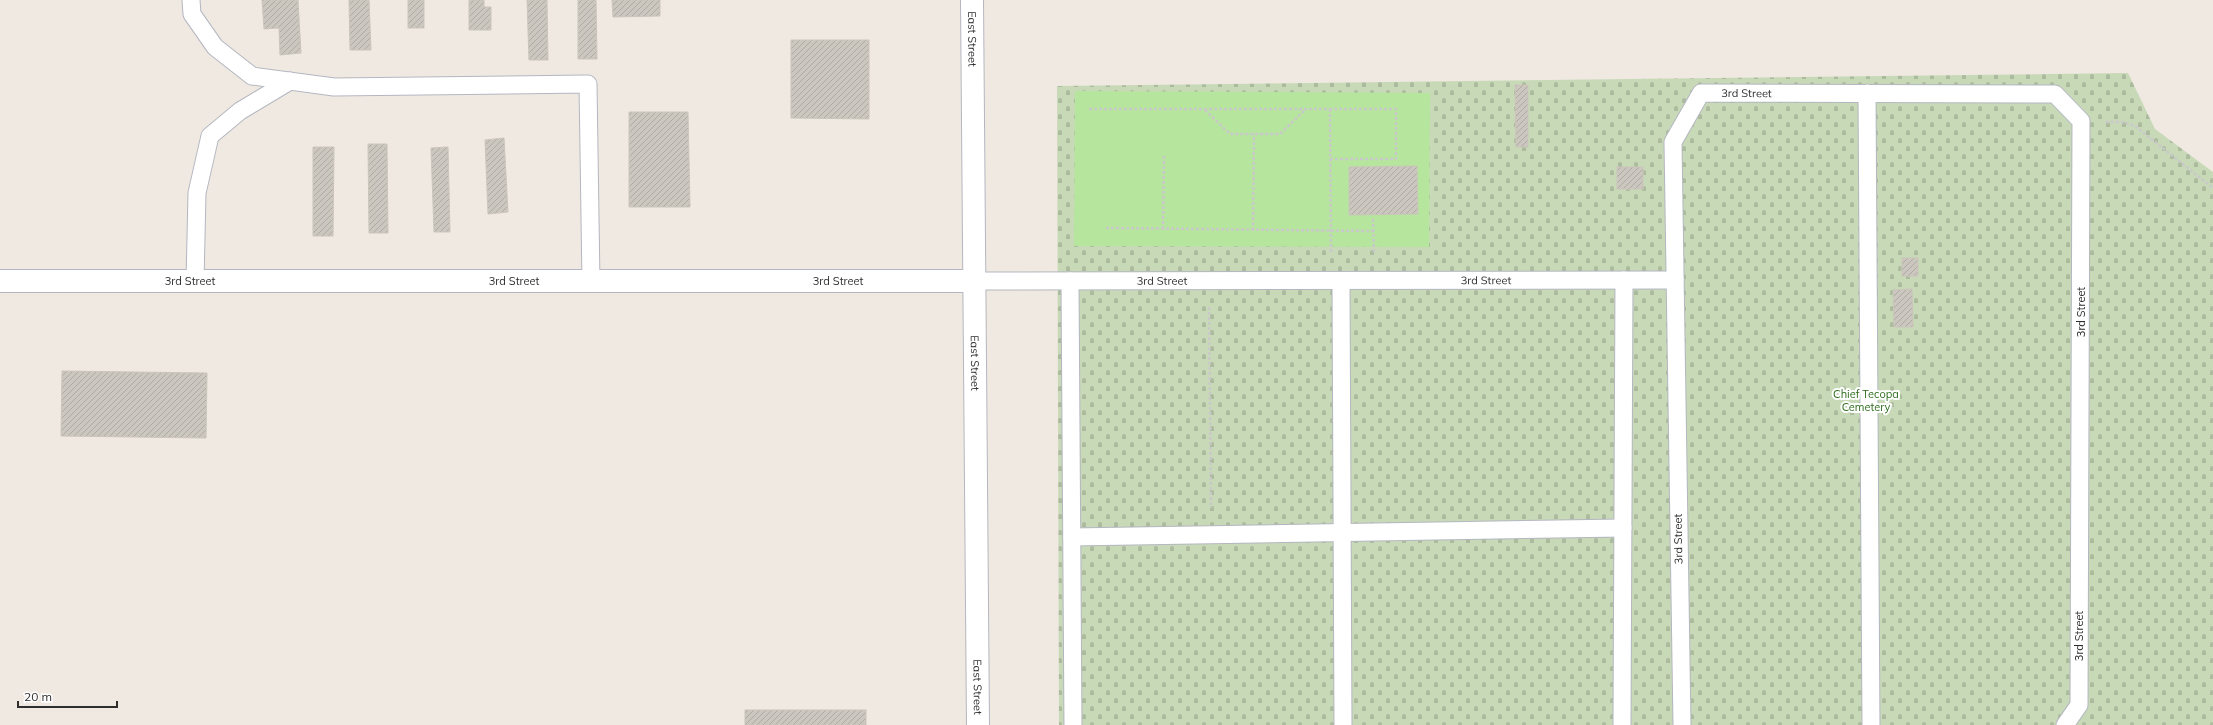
<svg xmlns="http://www.w3.org/2000/svg" width="2213" height="725" font-family="Mulish,sans-serif">
<style>
.cemetery{fill:url(#cemetery-stones)}
.park{fill:#b6e59e}
.building{fill:url(#building-hatch);stroke:#cbc5ba}
.lines{fill:none;stroke-linecap:round;stroke-linejoin:round}
.lane-casing{stroke:#b4b7c1;stroke-width:19}
.street-casing{stroke:#b4b7c1;stroke-width:24}
.secondary-casing{stroke:#b4b7c1;stroke-width:24}
.path{stroke:#c9c9c9;stroke-width:2.5;stroke-dasharray:3 2;stroke-linecap:butt}
.lane{stroke:#fff;stroke-width:17}
.street{stroke:#fff;stroke-width:22}
.secondary{stroke:#fff;stroke-width:22}
.labels{text-anchor:middle;dominant-baseline:central;stroke-width:4;stroke-linejoin:round;paint-order:stroke}
.street-label{font-size:11px;fill:#2e2e2e;stroke:#fff}
.park-label{font-size:11px;fill:#2c6e1b;stroke:#fff}
</style>
<defs>
<pattern id="cemetery-stones" width="16" height="16" patternUnits="userSpaceOnUse"><rect width="16" height="16" fill="#c8d9b8"/><path d="M2 7V4a2 2 0 0 1 4 0v3zM10 15v-3a2 2 0 0 1 4 0v3z" fill="#acbb9e"/></pattern>
<pattern id="building-hatch" width="6" height="6" patternUnits="userSpaceOnUse"><rect width="6" height="6" fill="#cbc7bf"/><path d="M-1 1l2-2M0 6l6-6M5 7l2-2" fill="none" stroke="#afaba4"/></pattern>
</defs>
<rect width="100%" height="100%" fill="#efe9e1"/>
<polygon class="cemetery" points="2128,73 2155,129 2213,172 2213,725 1059,725 1057,86"/>
<polygon class="park" points="1075,91 1430,93 1429,247 1074,246"/>
<g class="building">
<polygon points="262,0 298,0 301,53 280,55 279,28 264,29"/>
<polygon points="349,0 369,0 371,50 350,50"/>
<rect x="408" y="0" width="16" height="28"/>
<polygon points="469,0 484,0 484,7 491,7 491,30 469,30"/>
<polygon points="527,0 547,0 548,60 529,60"/>
<polygon points="578,0 596,0 597,59 578,59"/>
<polygon points="612,0 660,0 660,16 613,17"/>
<polygon points="791,40 869,40 869,119 791,118"/>
<polygon points="1515,85 1528,85 1528,147 1516,147"/>
<polygon points="629,112 688,112 690,207 629,207"/>
<polygon points="504,138 508,212 488,214 485,140"/>
<polygon points="368,144 387,144 388,233 369,233"/>
<polygon points="313,147 334,147 333,236 313,236"/>
<polygon points="448,147 450,232 434,232 431,148"/>
<polygon points="1417,166 1418,214 1349,215 1349,167"/>
<rect x="1617" y="167" width="26" height="22"/>
<rect x="1902" y="258" width="16" height="18"/>
<polygon points="1912,289 1913,327 1894,327 1893,290"/>
<polygon points="62,371 207,373 206,438 61,436"/>
<rect x="745" y="710" width="121" height="15"/>
</g>
<g class="lines">
<g class="lane-casing">
<g id="lane">
<polyline points="191,0 192,14 215,47 252,76 334,87 588,84 591,283"/>
<polyline points="1867,93 1871,725"/>
<path id="s1" d="M975,281L1675,280"/>
<polyline points="1070,281 1073,725"/>
<polyline points="1341,281 1343,725"/>
<polyline points="195,282 197,193 210,136 240,111 290,81"/>
<polyline points="1072,537 1623,528"/>
<polyline points="1622,725 1624,280"/>
<path id="s2" d="M1682,725L1673,142L1701,93L2055,94L2081,121L2079,705L2065,725"/>
</g>
</g>
<g class="street-casing">
<g id="street">
<path id="s3" d="M0,281H975"/>
</g>
</g>
<g class="secondary-casing">
<g id="secondary">
<path id="s4" d="M972,0L978,725"/>
</g>
</g>
<g class="path">
<polyline points="1089,109 1396,109 1396,159 1331,159"/>
<polyline points="1330,109 1331,254"/>
<polyline points="1205,110 1230,134 1280,134 1306,109"/>
<polyline points="2106,122 2122,122 2135,126 2213,188"/>
<polyline points="1373,219 1374,254"/>
<polyline points="1106,228 1374,231"/>
<polyline points="1163,229 1164,156"/>
<polyline points="1253,230 1254,134"/>
<polyline points="1209,307 1211,508"/>
</g>
<use href="#lane" class="lane"/>
<use href="#street" class="street"/>
<use href="#secondary" class="secondary"/>
</g>
<g class="labels">
<g class="street-label">
<text stroke="none"><textPath href="#s4" startOffset="39">East Street</textPath></text>
<text stroke="none"><textPath href="#s2" startOffset="685">3rd Street</textPath></text>
<text stroke="none"><textPath href="#s1" startOffset="187">3rd Street</textPath></text>
<text stroke="none"><textPath href="#s1" startOffset="511">3rd Street</textPath></text>
<text stroke="none"><textPath href="#s3" startOffset="190">3rd Street</textPath></text>
<text stroke="none"><textPath href="#s3" startOffset="514">3rd Street</textPath></text>
<text stroke="none"><textPath href="#s3" startOffset="838">3rd Street</textPath></text>
<text transform="translate(2081 312) rotate(-90)">3rd Street</text>
<text stroke="none"><textPath href="#s4" startOffset="363">East Street</textPath></text>
<text transform="translate(1678 539) rotate(-91)">3rd Street</text>
<text transform="translate(2079 636) rotate(-90)">3rd Street</text>
<text stroke="none"><textPath href="#s4" startOffset="687">East Street</textPath></text>
</g>
<g class="park-label">
<text x="1866" y="394">Chief Tecopa<tspan x="1866" dy="13">Cemetery</tspan></text>
</g>
</g>
<path d="M18 701v6h99v-6" fill="none" stroke="#2e2e2e" stroke-width="2"/>
<text x="24" y="701" font-size="12" fill="#2e2e2e" stroke="#ffffff" stroke-width="3" paint-order="stroke">20 m</text>
</svg>
